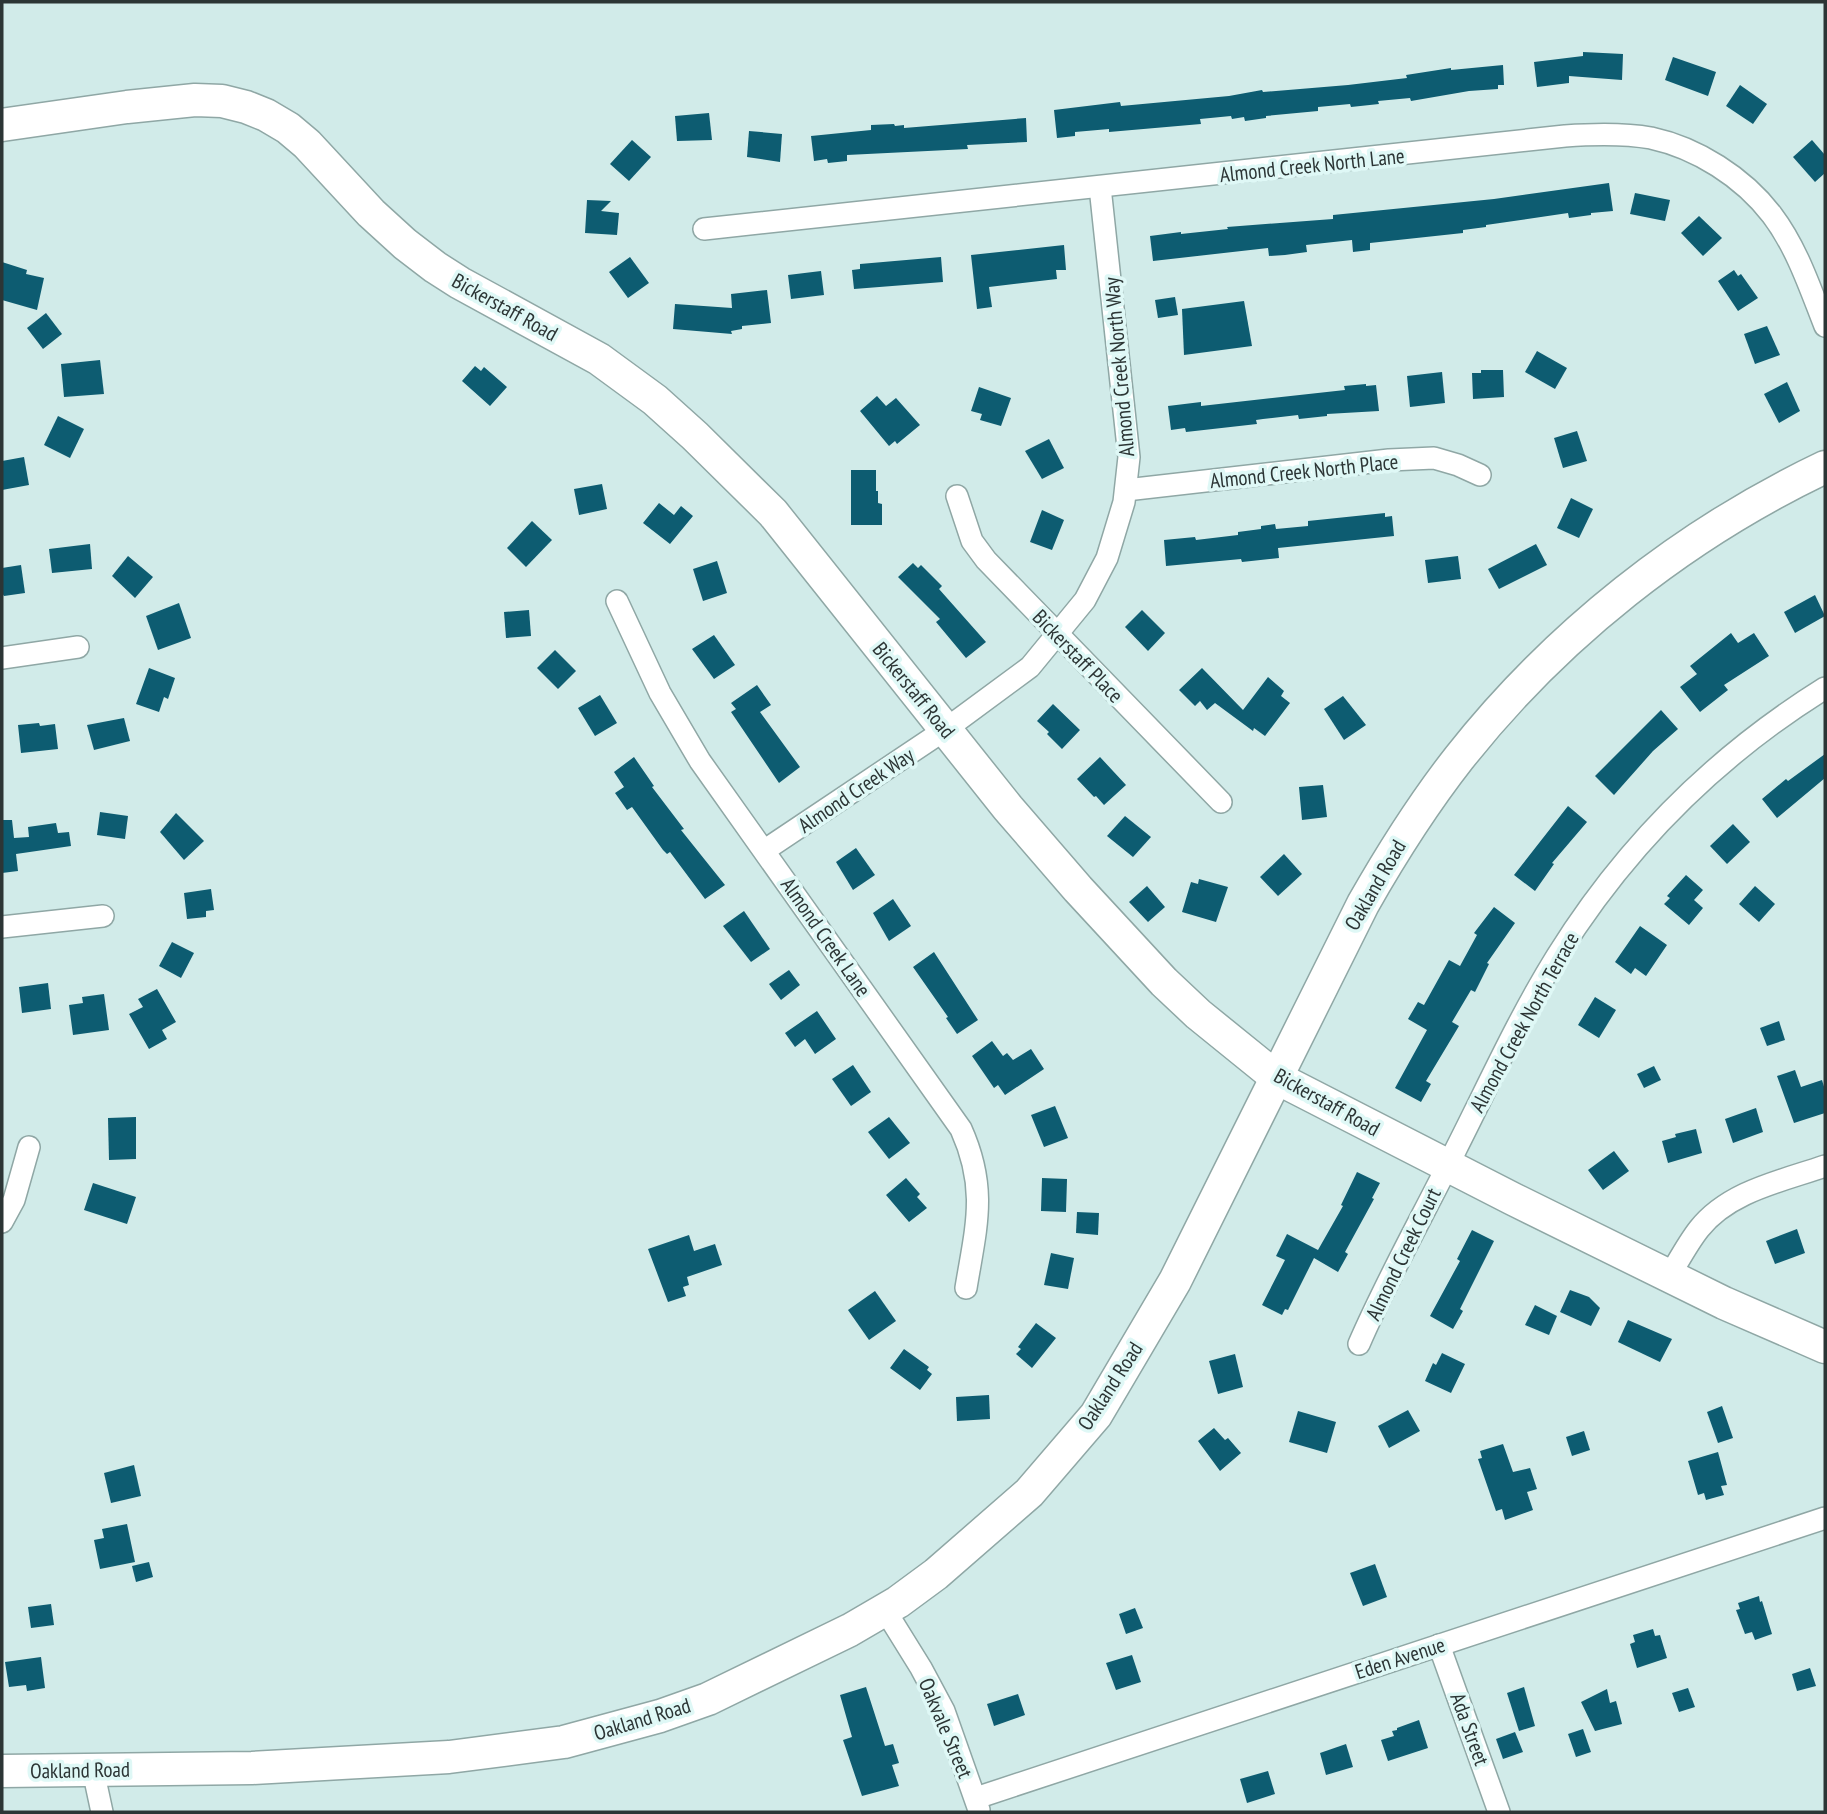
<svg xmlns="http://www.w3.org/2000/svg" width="1827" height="1814" font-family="'PT Sans Narrow',sans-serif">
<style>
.building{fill:#0d5c71}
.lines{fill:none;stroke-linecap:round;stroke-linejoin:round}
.street-casing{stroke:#8fa7a5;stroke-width:24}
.secondary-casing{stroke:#8fa7a5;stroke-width:35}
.street{stroke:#fff;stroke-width:21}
.secondary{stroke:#fff;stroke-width:32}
.labels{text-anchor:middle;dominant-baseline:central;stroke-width:7;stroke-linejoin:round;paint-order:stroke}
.street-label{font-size:21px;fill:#2c3535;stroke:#dff8f6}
</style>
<rect width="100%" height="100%" fill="#d1ebe9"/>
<g class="building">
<polygon points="1583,52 1623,54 1622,80 1569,76 1569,83 1537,87 1534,62 1583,56"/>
<polygon points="1673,57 1716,72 1708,96 1665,80"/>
<polygon points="1503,65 1504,85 1498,85 1498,89 1469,91 1411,101 1410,98 1378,101 1379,104 1351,107 1350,104 1318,107 1318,111 1266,116 1266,118 1245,121 1244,117 1232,119 1231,116 1200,119 1201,124 1109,132 1109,129 1075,132 1075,136 1057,138 1054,110 1120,102 1121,106 1229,96 1262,90 1263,92 1348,85 1407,78 1406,75 1451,68 1451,70"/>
<polygon points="1740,85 1767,104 1753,124 1726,106"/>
<polygon points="709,113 712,140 677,141 675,116"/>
<polygon points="1026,118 1027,142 967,145 968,149 847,155 847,161 828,163 827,159 814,161 811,136 871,130 871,125 894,124 895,126 904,125 904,128"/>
<polygon points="749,131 782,134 780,162 747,157"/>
<polygon points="632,140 651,157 629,181 610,164"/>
<polygon points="1812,140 1825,155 1825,173 1815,182 1793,157"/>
<polygon points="1609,183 1613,211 1591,213 1591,215 1569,218 1568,213 1486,225 1486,227 1463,230 1463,233 1370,243 1370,250 1353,252 1352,240 1306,245 1307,252 1285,255 1269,256 1268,248 1153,261 1150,236 1181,232 1181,234 1228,229 1227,227 1333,219 1333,215 1494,199"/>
<polygon points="1635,193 1670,200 1665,221 1630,214"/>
<polygon points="587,200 611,201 601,211 619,213 617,235 585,233"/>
<polygon points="1699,216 1722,238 1703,256 1681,233"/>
<polygon points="1064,245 1066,270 1056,270 1057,279 989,287 992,307 977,309 971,255"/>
<polygon points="630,257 649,283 628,298 609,272"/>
<polygon points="941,257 943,282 854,289 852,270 860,269 860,264"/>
<polygon points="2,262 27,270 26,274 44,278 37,310 2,300"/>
<polygon points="1734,270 1738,276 1741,274 1758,298 1738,311 1718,281"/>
<polygon points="821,271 824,295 791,299 788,275"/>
<polygon points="767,290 771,323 742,326 742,329 731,331 732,334 673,329 675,304 732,308 731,294"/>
<polygon points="1175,297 1178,315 1158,318 1155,300"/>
<polygon points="1244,301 1252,346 1184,355 1182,309"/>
<polygon points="46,313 62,334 43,349 27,328"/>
<polygon points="1767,326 1780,355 1755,364 1744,334"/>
<polygon points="1537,351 1567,368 1555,389 1525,372"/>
<polygon points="100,360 104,394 64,397 61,364"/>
<polygon points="475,366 481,371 484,367 507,387 490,406 462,381"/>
<polygon points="1481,370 1503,370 1504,397 1473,399 1472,373 1481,373"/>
<polygon points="1442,372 1445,403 1410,407 1407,376"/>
<polygon points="1787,382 1800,411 1779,423 1764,394"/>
<polygon points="1366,384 1366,386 1376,385 1379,411 1327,414 1327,416 1299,419 1298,415 1263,419 1256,420 1257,424 1186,432 1185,428 1171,430 1168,406 1201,402 1201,406 1345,390 1344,386"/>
<polygon points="979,387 1011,398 1001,426 980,420 982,414 971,411"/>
<polygon points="877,396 886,406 896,398 920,425 897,444 895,441 889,446 860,411"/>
<polygon points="58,416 84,429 70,458 44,445"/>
<polygon points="1577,431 1587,461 1563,468 1554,438"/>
<polygon points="1049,439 1064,468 1042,479 1025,451"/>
<polygon points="24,457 29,485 2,490 2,461"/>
<polygon points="851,470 876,470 876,491 878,491 878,503 882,504 882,525 851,525"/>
<polygon points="602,484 607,509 579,515 574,489"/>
<polygon points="1571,498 1593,509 1579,538 1557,528"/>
<polygon points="659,503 674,515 681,506 693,516 670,544 643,523"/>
<polygon points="1042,510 1064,520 1052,550 1030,542"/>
<polygon points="1385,513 1385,517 1392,516 1394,536 1278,548 1279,558 1242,562 1241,559 1166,566 1164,540 1195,537 1196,540 1238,535 1238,532 1261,529 1261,526 1275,524 1276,529 1308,526 1308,521"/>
<polygon points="532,521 552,540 526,567 507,548"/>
<polygon points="90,544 92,569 52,573 49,549"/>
<polygon points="1536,544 1547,565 1499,589 1488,569"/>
<polygon points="128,556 153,577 135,598 112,576"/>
<polygon points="1458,556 1461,579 1428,583 1425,560"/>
<polygon points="717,561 727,593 703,601 693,569"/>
<polygon points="913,563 918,568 921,565 942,586 939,589 986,642 966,658 936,622 940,619 898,577"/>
<polygon points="21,565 25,593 4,596 2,593 2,568"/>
<polygon points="1815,595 1825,616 1795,633 1784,612"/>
<polygon points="179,603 191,638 158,650 146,616"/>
<polygon points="529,610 531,636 506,638 504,612"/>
<polygon points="1142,610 1165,633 1148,651 1125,627"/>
<polygon points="1731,633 1738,643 1754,633 1769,656 1724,685 1728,690 1700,712 1680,687 1697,674 1690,666"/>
<polygon points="714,635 735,665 714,679 692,649"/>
<polygon points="555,650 576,671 558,689 537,668"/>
<polygon points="149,668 175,678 168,699 164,697 159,712 136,704"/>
<polygon points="1202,668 1243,710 1268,677 1284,691 1281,696 1290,703 1265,736 1254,728 1253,731 1215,703 1207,710 1200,701 1195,706 1179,690"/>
<polygon points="757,685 771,705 760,712 800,767 779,783 731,712 736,709 731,703"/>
<polygon points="600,695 617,723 595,736 578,708"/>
<polygon points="1343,696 1366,725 1344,740 1324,709"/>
<polygon points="1053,704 1080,730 1062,749 1047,734 1049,732 1037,721"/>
<polygon points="1661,710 1678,729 1653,751 1614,795 1595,776"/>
<polygon points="124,718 130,741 94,750 87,725"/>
<polygon points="39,723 40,726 55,724 58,749 21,753 18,725"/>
<polygon points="1825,754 1825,778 1777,818 1762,799 1786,779 1788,781"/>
<polygon points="634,757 654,786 652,787 684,829 681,830 725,885 705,899 670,852 667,854 663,850 632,807 627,810 615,793 624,787 614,772"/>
<polygon points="1100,757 1126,785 1104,805 1096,796 1094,797 1077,779"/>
<polygon points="1323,785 1327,817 1302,820 1299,787"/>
<polygon points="1568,806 1587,822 1552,863 1554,864 1535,891 1514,875"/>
<polygon points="100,812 128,816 125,839 97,835"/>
<polygon points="176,813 204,841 184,860 160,832"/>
<polygon points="1125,816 1151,837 1133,857 1107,836"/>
<polygon points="2,820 12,820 14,838 29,837 28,827 56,823 58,833 69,832 71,846 16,854 18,871 2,873"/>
<polygon points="1733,824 1750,842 1727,864 1710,846"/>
<polygon points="856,848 875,875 853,890 836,862"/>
<polygon points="1284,854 1302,874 1278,896 1260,877"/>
<polygon points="1686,875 1703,890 1694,900 1703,908 1689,925 1664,904 1670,898 1667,896"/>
<polygon points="1199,879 1228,887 1216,922 1182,912 1191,882 1198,884"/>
<polygon points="1147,886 1165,907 1148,922 1129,902"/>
<polygon points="1755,886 1775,904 1759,922 1739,904"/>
<polygon points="211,889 214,910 206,911 206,917 187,919 184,893"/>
<polygon points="893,899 911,926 889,941 873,913"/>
<polygon points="1494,907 1515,923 1487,963 1489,964 1475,992 1471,990 1452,1022 1459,1026 1426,1081 1431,1084 1421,1102 1395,1088 1427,1030 1408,1019 1418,1002 1424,1005 1449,960 1460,966 1477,935 1474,933"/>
<polygon points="744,911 770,949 751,962 723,926"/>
<polygon points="1640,926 1667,945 1646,976 1635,968 1631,974 1615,962"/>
<polygon points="172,942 194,953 181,978 159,966"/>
<polygon points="934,952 978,1020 957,1034 946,1018 948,1017 913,967"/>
<polygon points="789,970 800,985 781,1000 769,984"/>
<polygon points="48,983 51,1009 22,1013 19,987"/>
<polygon points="157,989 176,1022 162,1030 167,1039 149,1049 129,1014 143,1007 138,999"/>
<polygon points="104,994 109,1030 73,1035 69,1005 83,1003 82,997"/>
<polygon points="1595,997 1616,1010 1599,1038 1578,1025"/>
<polygon points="817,1011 836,1039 815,1054 805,1039 795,1047 785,1033"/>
<polygon points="1779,1021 1785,1040 1767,1046 1760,1028"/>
<polygon points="992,1041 1003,1056 1007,1053 1013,1060 1031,1049 1044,1069 1005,1095 998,1085 994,1088 972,1056"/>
<polygon points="853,1065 871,1092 851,1106 832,1079"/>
<polygon points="1654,1066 1661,1080 1644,1088 1637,1074"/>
<polygon points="1795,1070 1801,1087 1822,1080 1825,1090 1825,1113 1794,1123 1777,1076"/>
<polygon points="1055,1106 1068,1138 1044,1147 1031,1115"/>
<polygon points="1756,1108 1763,1132 1733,1143 1725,1119"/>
<polygon points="136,1117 136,1159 109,1160 108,1118"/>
<polygon points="889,1117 910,1143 889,1159 868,1132"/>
<polygon points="1696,1129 1702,1153 1668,1163 1662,1141 1676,1137 1675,1134"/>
<polygon points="1614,1151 1629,1171 1603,1190 1588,1170"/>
<polygon points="1357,1172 1380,1183 1372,1198 1374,1199 1345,1252 1348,1254 1338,1272 1314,1258 1288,1310 1285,1309 1282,1315 1262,1305 1285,1260 1276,1256 1287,1234 1318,1250 1314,1257 1343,1206 1341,1205"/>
<polygon points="906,1178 920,1194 917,1197 927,1208 909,1222 886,1195"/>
<polygon points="1042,1178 1067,1179 1066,1212 1041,1211"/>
<polygon points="93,1183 136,1197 127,1224 84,1210"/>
<polygon points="1077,1212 1099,1213 1098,1235 1076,1233"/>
<polygon points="1797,1229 1805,1253 1775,1264 1766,1241"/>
<polygon points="1472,1230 1494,1241 1460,1309 1463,1311 1453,1329 1430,1316 1460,1261 1457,1259"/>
<polygon points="689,1235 694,1251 715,1244 722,1265 687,1277 689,1285 683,1287 686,1296 668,1302 648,1249"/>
<polygon points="1051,1253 1074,1258 1068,1289 1044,1285"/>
<polygon points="1570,1290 1589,1297 1600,1308 1591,1326 1560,1312"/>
<polygon points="875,1291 896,1321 869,1340 848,1310"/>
<polygon points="1535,1305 1557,1316 1549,1335 1525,1325"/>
<polygon points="1628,1320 1672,1339 1660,1362 1618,1342"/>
<polygon points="1036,1323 1056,1338 1032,1368 1016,1354 1021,1349 1018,1347"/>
<polygon points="904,1349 929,1367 927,1370 932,1374 920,1390 890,1368"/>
<polygon points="1442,1353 1465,1364 1451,1393 1425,1381 1433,1363 1436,1365"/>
<polygon points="1235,1354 1243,1387 1218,1394 1209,1361"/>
<polygon points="989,1395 990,1419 957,1421 956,1397"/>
<polygon points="1722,1406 1733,1438 1718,1443 1707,1412"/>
<polygon points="1408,1410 1420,1431 1389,1448 1378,1426"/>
<polygon points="1298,1411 1336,1422 1327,1453 1289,1442"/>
<polygon points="1214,1428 1225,1440 1228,1438 1241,1453 1220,1471 1198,1441"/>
<polygon points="1584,1431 1590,1450 1572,1456 1566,1437"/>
<polygon points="1503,1444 1513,1472 1530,1468 1537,1489 1527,1492 1533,1510 1505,1520 1502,1509 1496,1511 1478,1459 1482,1458 1480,1451"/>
<polygon points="1718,1452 1727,1485 1721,1486 1724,1495 1706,1500 1704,1493 1698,1495 1688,1461"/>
<polygon points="134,1465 141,1496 111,1503 104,1473"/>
<polygon points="127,1524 135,1562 100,1569 94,1540 104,1538 102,1529"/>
<polygon points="149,1562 153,1577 136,1582 132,1566"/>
<polygon points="1375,1564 1387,1597 1363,1606 1350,1573"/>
<polygon points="1759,1596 1760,1602 1762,1601 1772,1634 1755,1640 1752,1632 1745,1634 1736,1610 1740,1609 1738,1603"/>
<polygon points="51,1604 54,1625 31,1628 28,1607"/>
<polygon points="1135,1608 1143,1628 1126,1634 1119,1614"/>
<polygon points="1653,1629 1655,1636 1660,1635 1667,1658 1637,1668 1630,1644 1635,1642 1633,1635"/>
<polygon points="1132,1655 1141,1682 1116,1690 1106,1663"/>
<polygon points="41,1657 45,1688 27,1691 26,1685 9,1687 5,1662"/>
<polygon points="1810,1668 1816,1686 1797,1691 1792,1674"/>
<polygon points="866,1687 885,1746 893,1744 899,1763 892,1765 899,1786 862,1796 843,1740 852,1737 840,1695"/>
<polygon points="1524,1687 1535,1726 1519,1731 1507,1693"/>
<polygon points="1688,1688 1695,1707 1679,1712 1672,1693"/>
<polygon points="1607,1689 1610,1703 1616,1701 1622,1724 1595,1731 1581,1702"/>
<polygon points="1018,1694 1025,1715 994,1726 987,1704"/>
<polygon points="1419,1720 1428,1748 1388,1761 1381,1740 1394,1736 1392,1731 1397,1730 1397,1728"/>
<polygon points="1583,1729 1591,1752 1576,1757 1568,1734"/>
<polygon points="1515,1732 1523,1752 1503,1759 1496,1739"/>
<polygon points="1346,1744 1353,1767 1326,1775 1320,1753"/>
<polygon points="1268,1771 1275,1794 1247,1803 1240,1779"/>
</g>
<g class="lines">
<g class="street-casing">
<g id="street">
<path d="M704,229L1565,136C1593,134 1623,133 1651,138C1697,148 1743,177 1772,215C1797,248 1810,288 1825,326"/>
<polyline points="1126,490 1389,460 1434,458 1458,465 1480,475"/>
<polyline points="957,496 972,541 986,560 1221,802"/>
<path d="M617,601L660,693L700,761L961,1129C988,1189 976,1227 966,1288"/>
<polyline points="2,658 78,647"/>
<polyline points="765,850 946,729 1030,667 1085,600 1107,558 1124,502 1129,457 1100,187"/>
<polyline points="2,927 103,916"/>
<polyline points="2,1222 14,1200 29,1147"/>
<path d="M1670,1275C1679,1260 1688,1243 1699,1229C1729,1191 1782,1181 1825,1166"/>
<path d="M1359,1344C1388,1277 1424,1214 1456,1149C1489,1084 1519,1017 1557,956C1625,847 1716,756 1825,688"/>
<polyline points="885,1610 921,1668 944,1711 979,1810"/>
<polyline points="1439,1645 1499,1812"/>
<polyline points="93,1770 102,1812"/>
<polyline points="976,1798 1825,1518"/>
</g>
</g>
<g class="secondary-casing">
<g id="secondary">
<polyline points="2,125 127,107 195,100 222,101 246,107 266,115 288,128 307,144 371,213 405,244 435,267 460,283 599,359 655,400 695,436 773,513 1008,808 1078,889 1164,982 1198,1014 1277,1078 1513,1199 1724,1303 1825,1347"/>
<path d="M2,1771L252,1768L449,1757L564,1742L660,1716L708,1699L850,1630L898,1602L936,1574L1029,1493L1096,1415L1175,1281L1363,904C1392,853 1423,804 1459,758C1556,635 1684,534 1825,467"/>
</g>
</g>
<use href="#street" class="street"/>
<use href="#secondary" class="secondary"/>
</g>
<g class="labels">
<g class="street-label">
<text transform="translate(1312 165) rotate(-6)">Almond Creek North Lane</text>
<text transform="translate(505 307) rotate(29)">Bickerstaff Road</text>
<text transform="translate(1119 367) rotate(-95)">Almond Creek North Way</text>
<text transform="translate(1304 471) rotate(-6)">Almond Creek North Place</text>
<text transform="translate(1078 656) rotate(46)">Bickerstaff Place</text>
<text transform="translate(914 690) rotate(51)">Bickerstaff Road</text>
<text transform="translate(856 790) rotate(-34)">Almond Creek Way</text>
<text transform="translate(1375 885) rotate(-60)">Oakland Road</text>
<text transform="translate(826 937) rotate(55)">Almond Creek Lane</text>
<text transform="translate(1524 1022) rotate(-61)">Almond Creek North Terrace</text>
<text transform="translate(1327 1102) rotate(29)">Bickerstaff Road</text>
<text transform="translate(1403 1254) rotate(-64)">Almond Creek Court</text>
<text transform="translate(1110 1386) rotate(-57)">Oakland Road</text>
<text transform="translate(1400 1658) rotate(-18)">Eden Avenue</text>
<text transform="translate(642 1719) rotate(-17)">Oakland Road</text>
<text transform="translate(946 1728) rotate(67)">Oakvale Street</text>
<text transform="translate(1470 1729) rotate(70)">Ada Street</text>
<text transform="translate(80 1770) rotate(-1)">Oakland Road</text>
</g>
</g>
<rect width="1827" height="1814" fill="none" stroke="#2c3535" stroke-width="7"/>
</svg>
